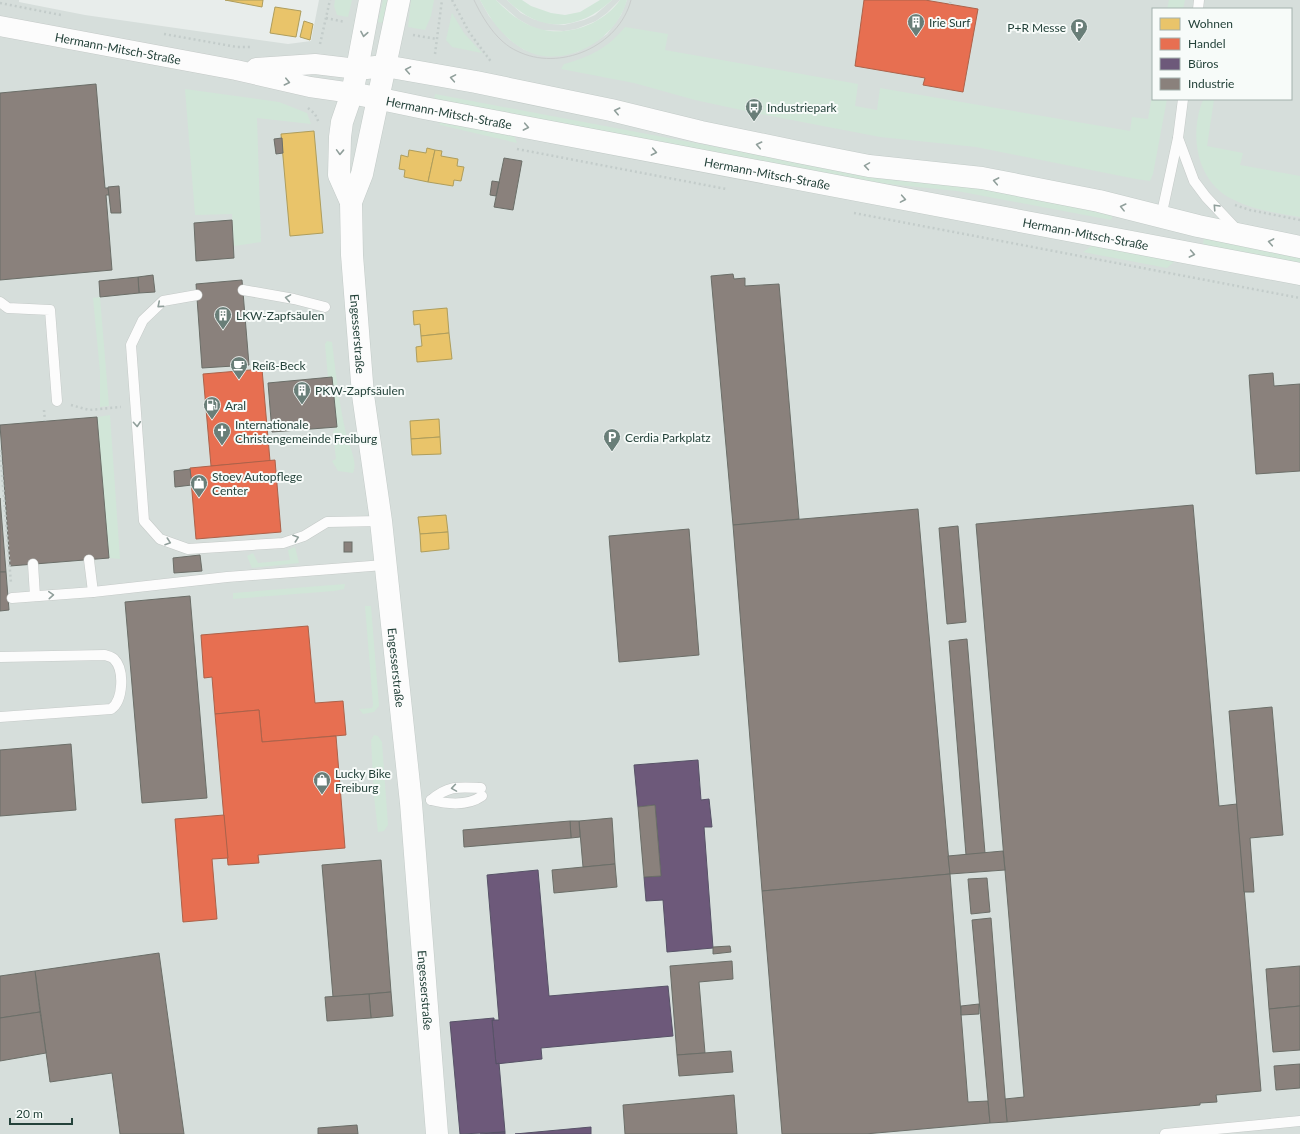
<svg xmlns="http://www.w3.org/2000/svg" width="1300" height="1134" font-family="Lato,sans-serif">
<style>
.built{fill:#d6dedb;fill-rule:evenodd}
.green{fill:#d1e6d8}
.homes{fill:#e9c46a;stroke:#ae9d5c}
.shops{fill:#e76f51;stroke:#ac624a}
.offices{fill:#6d597a;stroke:#575267}
.industry{fill:#8a817c;stroke:#6b6e68}
.lines{fill:none;stroke-linecap:round;stroke-linejoin:round}
.lane-casing{stroke:#c5cac8;stroke-width:11}
.street-casing{stroke:#c5cac8;stroke-width:21}
.secondary-casing{stroke:#c3cbc8;stroke-width:23}
.path{stroke:#c3ccca;stroke-width:2.5;stroke-dasharray:2 3;stroke-linecap:butt}
.lane{stroke:#fcfcfc;stroke-width:10}
.street{stroke:#fcfcfc;stroke-width:20}
.secondary{stroke:#fcfcfc;stroke-width:22}
.tram{stroke:#c9cdcc;stroke-width:1}
.oneway{stroke:#909f9b}
.labels{text-anchor:middle;dominant-baseline:central;stroke-width:4;stroke-linejoin:round;paint-order:stroke}
.poi-label{font-size:12px;fill:#24423a;stroke:#f7fbf9;text-anchor:start}
.street-label{font-size:12px;fill:#24423a;stroke:#f7fbf9}
</style>
<rect width="100%" height="100%" fill="#e8edeb"/>
<g class="built">
<path d="M0,0H19V2L85,15L288,44L311,41L319,0H480L489,16L509,39L523,49L536,54L551,56L577,52L598,40L607,34L621,15L627,0H1300V1134H0ZM1153,9H1291V99H1153Z"/>
<polygon points="496,0 507,0 521,13 533,19 552,24 564,25 584,20 595,15 612,0 620,0 607,13 596,21 576,29 564,31 541,30 532,27 518,19"/>
</g>
<g class="green">
<polygon points="335,0 352,0 348,17 337,15 334,6"/>
<polygon points="383,0 388,0 383,23 378,22"/>
<polygon points="411,0 434,0 431,16 425,30 408,27"/>
<path d="M480,0H496C509,13 522,24 540,29C568,37 603,24 620,0H627C616,42 560,72 521,48C502,36 490,19 480,0Z"/>
<path d="M507,0H522L531,6L551,13L565,15L580,12L600,0H612C579,31 540,34 507,0Z"/>
<polygon points="1169,0 1185,0 1183,9 1167,9"/>
<polygon points="452,13 464,33 482,53 452,47 446,40"/>
<path d="M625,27L668,34L665,50L858,84L855,106L877,110L880,88L1130,131L1132,117L1148,119L1153,90V99H1167L1153,174L1150,181L1136,179L976,147L880,137L755,113L695,100L634,83L561,69L564,64C590,57 608,48 625,27Z"/>
<polygon points="185,89 279,102 307,113 311,124 257,118 261,242 234,246 232,214 195,215"/>
<polygon points="435,94 806,164 1004,192 1113,215 1111,220 957,191 878,183 434,100"/>
<path d="M1208,99L1214,100L1207,146L1243,153L1240,165L1300,176V217C1277,213 1253,210 1232,199C1196,181 1189,134 1203,100Z"/>
<polygon points="439,121 514,135 517,143 440,125"/>
<polygon points="1204,237 1300,258 1300,264 1203,245"/>
<polygon points="1093,245 1175,261 1167,268 1083,252"/>
<polygon points="100,297 109,406 100,407 100,372 93,298"/>
<path d="M327,341L332,342C336,374 339,406 347,437C350,448 358,463 353,473L338,471L332,461L336,459L333,432L337,426L332,378H328L325,344Z"/>
<polygon points="110,415 120,559 109,558 97,417"/>
<polygon points="295,547 299,563 252,568 247,556 253,553 258,563 290,560 288,550"/>
<polygon points="345,584 344,589 334,591 233,599 233,593"/>
<polygon points="365,606 371,606 379,706 374,712 363,714 359,709 372,708 373,705"/>
<polygon points="374,735 378,736 382,742 388,825 384,831 378,832 374,796 371,740"/>
</g>
<g class="homes">
<polygon points="225,0 263,0 262,7"/>
<polygon points="275,7 301,11 296,37 270,33"/>
<polygon points="304,21 313,24 310,40 300,37"/>
<polygon points="314,131 323,233 290,236 281,134"/>
<polygon points="427,148 435,150 428,182 404,177 405,170 399,169 401,155 408,157 409,150 426,153"/>
<polygon points="435,150 442,151 441,156 458,159 457,166 464,167 461,181 454,180 453,186 428,182"/>
<polygon points="447,308 449,333 421,336 420,324 414,325 413,311"/>
<polygon points="449,333 452,359 417,362 416,347 422,346 421,336"/>
<polygon points="439,419 440,437 411,439 410,421"/>
<polygon points="440,437 441,454 412,455 411,439"/>
<polygon points="446,515 448,532 420,534 418,517"/>
<polygon points="448,532 449,549 421,552 420,534"/>
</g>
<g class="shops">
<polygon points="864,0 925,0 978,9 963,92 923,85 925,78 855,66"/>
<polygon points="262,369 270,461 211,466 203,374"/>
<polygon points="275,460 281,532 196,539 190,468"/>
<polygon points="308,626 315,703 343,701 346,735 262,742 259,710 215,714 212,677 204,678 201,635"/>
<polygon points="259,710 262,742 336,736 345,848 258,855 259,863 228,865 215,714"/>
<polygon points="224,815 228,858 212,859 217,919 183,922 175,819"/>
</g>
<g class="offices">
<polygon points="698,760 701,800 709,799 712,827 704,827 713,948 667,952 663,900 646,901 644,877 661,876 655,805 638,807 634,765"/>
<polygon points="538,870 549,996 668,986 673,1036 541,1048 542,1059 496,1064 492,1020 499,1020 487,875"/>
<polygon points="494,1018 494,1020 492,1020 496,1064 499,1063 505,1132 460,1134 450,1022"/>
<polygon points="591,1127 591,1134 515,1134"/>
<polygon points="505,1132 505,1134 480,1134"/>
</g>
<g class="industry">
<polygon points="96,84 105,188 108,188 109,195 106,195 112,270 0,280 0,93"/>
<polygon points="282,138 283,153 276,154 274,139"/>
<polygon points="504,158 522,161 513,210 494,207"/>
<polygon points="492,181 499,182 496,196 490,195"/>
<polygon points="119,186 121,213 111,213 108,187"/>
<polygon points="232,220 234,258 196,261 194,223"/>
<polygon points="733,274 734,279 745,278 745,286 779,284 799,519 733,525 711,276"/>
<polygon points="153,275 155,292 139,293 138,277"/>
<polygon points="138,277 139,293 100,297 99,281"/>
<polygon points="242,280 249,365 202,368 196,284"/>
<polygon points="1273,373 1274,386 1300,384 1300,471 1256,474 1249,375"/>
<polygon points="332,377 337,427 272,432 268,383"/>
<polygon points="97,417 109,558 10,566 0,425"/>
<polygon points="190,469 192,485 175,487 174,471"/>
<polygon points="0,498 6,572 0,572"/>
<polygon points="1193,505 1219,806 1237,804 1261,1091 1216,1095 1217,1102 1200,1103 1200,1105 1007,1122 1005,1099 1024,1097 976,524"/>
<polygon points="918,509 950,874 762,891 733,525"/>
<polygon points="958,526 966,622 947,624 939,528"/>
<polygon points="689,529 699,655 619,662 609,536"/>
<rect x="344" y="542" width="8" height="10"/>
<polygon points="200,555 202,571 174,573 173,558"/>
<polygon points="0,572 6,572 9,610 0,611"/>
<polygon points="190,596 207,798 142,803 125,602"/>
<polygon points="967,639 985,853 966,855 949,641"/>
<polygon points="1272,707 1283,835 1250,838 1254,892 1244,892 1229,711"/>
<polygon points="71,744 76,810 0,816 0,750"/>
<polygon points="655,805 661,876 644,877 638,807"/>
<polygon points="612,818 615,864 583,867 579,821"/>
<polygon points="570,821 579,821 580,837 571,838"/>
<polygon points="570,821 571,838 464,847 463,830"/>
<polygon points="1003,851 1005,870 950,874 948,856"/>
<polygon points="381,860 391,992 333,997 322,865"/>
<polygon points="615,864 617,887 554,893 552,870"/>
<polygon points="950,874 968,1102 988,1101 990,1123 865,1134 782,1134 762,891"/>
<polygon points="987,878 990,912 971,914 968,879"/>
<polygon points="991,918 1007,1122 990,1123 972,920"/>
<polygon points="730,946 731,952 713,954 713,947"/>
<polygon points="159,953 184,1134 120,1134 112,1073 50,1082 35,971"/>
<polygon points="732,961 733,979 699,982 705,1053 677,1055 670,966"/>
<polygon points="1300,966 1300,1006 1269,1009 1266,969"/>
<polygon points="35,971 40,1012 0,1018 0,976"/>
<polygon points="391,992 393,1016 371,1018 369,994"/>
<polygon points="369,994 371,1018 327,1021 325,997"/>
<polygon points="979,1004 979,1014 961,1015 961,1006"/>
<polygon points="1300,1006 1300,1050 1273,1052 1269,1009"/>
<polygon points="40,1012 46,1053 0,1061 0,1018"/>
<polygon points="731,1051 733,1072 679,1076 677,1055"/>
<polygon points="1300,1064 1300,1088 1276,1090 1274,1066"/>
<polygon points="734,1095 737,1134 625,1134 623,1105"/>
<polygon points="357,1125 358,1134 318,1134 318,1128"/>
</g>
<g class="lines">
<g class="lane-casing">
<g id="lane">
<polyline points="1198,9 1199,0"/>
<polyline points="1178,138 1194,181 1206,197 1238,231"/>
<polyline points="1161,217 1178,138 1183,99"/>
<polyline points="243,290 294,299 325,307"/>
<polyline points="197,295 163,301 143,320 131,345 144,521 160,539 188,549 283,543 304,536 327,522 381,521"/>
<polyline points="0,302 8,308 50,310 57,401"/>
<polyline points="89,560 93,592"/>
<polyline points="33,564 35,596"/>
<polyline points="12,598 93,592 227,577 384,565"/>
<path d="M0,657L105,655C108,656 112,657 114,659C125,670 123,701 111,709L0,717"/>
<path d="M431,800C449,785 459,787 481,788"/>
<path d="M431,800C447,804 468,806 482,796"/>
<polyline points="1165,1134 1300,1121"/>
</g>
</g>
<g class="street-casing">
<g id="street">
<path id="s1" d="M0,26L236,70L310,87L352,93"/>
<polyline points="256,68 315,64 357,69"/>
</g>
</g>
<g class="secondary-casing">
<g id="secondary">
<path id="s2" d="M399,0L362,174L351,202L352,255L363,395L381,521L411,803L437,1134"/>
<polyline points="357,69 385,66 476,82 611,110 701,132 798,152 869,166 982,178 1099,201 1198,226 1300,247"/>
<path id="s3" d="M352,93L424,108L1300,274"/>
<polyline points="351,202 339,175 340,137 342,122 352,93 357,69 370,0"/>
</g>
</g>
<g class="path">
<polyline points="452,0 469,32 492,63"/>
<polyline points="0,3 61,15"/>
<polyline points="950,4 951,0"/>
<polyline points="326,18 345,22"/>
<polyline points="164,34 237,47 252,47"/>
<polyline points="413,35 437,39"/>
<polyline points="320,44 330,0"/>
<polyline points="435,54 442,0"/>
<polyline points="308,108 315,114 319,123"/>
<polyline points="517,149 726,189"/>
<polyline points="1235,205 1250,210 1300,220"/>
<polyline points="854,213 1300,298"/>
<polyline points="71,405 89,410 121,407"/>
<polyline points="44,410 45,421"/>
<polyline points="0,450 11,583"/>
</g>
<use href="#lane" class="lane"/>
<use href="#street" class="street"/>
<use href="#secondary" class="secondary"/>
<path class="tram" d="M474,0C483,19 497,42 517,51C559,72 619,47 631,0"/>
</g>
<defs><path id="oneway-chevron" d="M-2-3.5L2.5 0L-2 3.5" fill="none" stroke-width="1.6" stroke-linecap="round" stroke-linejoin="round"/></defs>
<g class="oneway">
<use href="#oneway-chevron" transform="translate(364 34) rotate(100)"/>
<use href="#oneway-chevron" transform="translate(408 70) rotate(-170)"/>
<use href="#oneway-chevron" transform="translate(453 78) rotate(-170)"/>
<use href="#oneway-chevron" transform="translate(287 82) rotate(13)"/>
<use href="#oneway-chevron" transform="translate(617 111) rotate(-167)"/>
<use href="#oneway-chevron" transform="translate(526 127) rotate(11)"/>
<use href="#oneway-chevron" transform="translate(759 145) rotate(-168)"/>
<use href="#oneway-chevron" transform="translate(340 152) rotate(92)"/>
<use href="#oneway-chevron" transform="translate(654 152) rotate(11)"/>
<use href="#oneway-chevron" transform="translate(867 166) rotate(-171)"/>
<use href="#oneway-chevron" transform="translate(996 181) rotate(-169)"/>
<use href="#oneway-chevron" transform="translate(903 199) rotate(10)"/>
<use href="#oneway-chevron" transform="translate(1123 207) rotate(-166)"/>
<use href="#oneway-chevron" transform="translate(1216 207) rotate(-133)"/>
<use href="#oneway-chevron" transform="translate(1271 242) rotate(-169)"/>
<use href="#oneway-chevron" transform="translate(1192 254) rotate(11)"/>
<use href="#oneway-chevron" transform="translate(288 298) rotate(-170)"/>
<use href="#oneway-chevron" transform="translate(160 305) rotate(140)"/>
<use href="#oneway-chevron" transform="translate(137 424) rotate(86)"/>
<use href="#oneway-chevron" transform="translate(296 538) rotate(-19)"/>
<use href="#oneway-chevron" transform="translate(168 542) rotate(19)"/>
<use href="#oneway-chevron" transform="translate(51 595) rotate(-4)"/>
<use href="#oneway-chevron" transform="translate(454 788) rotate(171)"/>
</g>
<defs>
<g id="building-pin" transform="scale(0.9)"><path d="M0 17L-7.5 6A9.5 9.5 0 1 1 7.5 6Z" fill="#697e78" stroke="#f7fbf9"/><path d="M-4-6H4V6H1V3H-1V6H-4ZM-2.5-4.3h1.7v1.8h-1.7ZM.8-4.3h1.7v1.8H.8ZM-2.5-1h1.7V.8h-1.7ZM.8-1h1.7V.8H.8Z" fill="#fff"/></g>
<g id="parking-pin" transform="scale(0.9)"><path d="M0 17L-7.5 6A9.5 9.5 0 1 1 7.5 6Z" fill="#697e78" stroke="#f7fbf9"/><path d="M-3.5-5.5H1a3.5 3.5 0 0 1 0 7H-1V5.5H-3.5ZM-1-3.4V-.6H.8a1.4 1.4 0 0 0 0-2.8Z" fill="#fff"/></g>
<g id="bus-pin" transform="scale(0.9)"><path d="M0 17L-7.5 6A9.5 9.5 0 1 1 7.5 6Z" fill="#697e78" stroke="#f7fbf9"/><path d="M-5-6H5V4H4V6H2V4H-2V6H-4V4H-5ZM-3.5-4V0h7V-4ZM-3.5 1.2v1.5H-2V1.2ZM2 1.2v1.5H3.5V1.2Z" fill="#fff"/></g>
<g id="cafe-pin" transform="scale(0.9)"><path d="M0 17L-7.5 6A9.5 9.5 0 1 1 7.5 6Z" fill="#697e78" stroke="#f7fbf9"/><path d="M-5.5-4.5H6V0H3Q3 3.5 0 3.5H-2.5Q-5.5 3.5-5.5 0ZM3-3.2v2h1.7v-2ZM-6 4.5H4V6H-6Z" fill="#fff"/></g>
<g id="fuel-pin" transform="scale(0.9)"><path d="M0 17L-7.5 6A9.5 9.5 0 1 1 7.5 6Z" fill="#697e78" stroke="#f7fbf9"/><path d="M-5.5-6h7V0h2V4h1.3V-2.5L3-4.5l.8-.8L6-3V5H2.5V1h-1V6h-7ZM-4.2-4.7v3.2H.2V-4.7Z" fill="#fff"/></g>
<g id="church-pin" transform="scale(0.9)"><path d="M0 17L-7.5 6A9.5 9.5 0 1 1 7.5 6Z" fill="#697e78" stroke="#f7fbf9"/><path d="M-1.2-6h2.4v3.5h3.3v2.4h-3.3V6h-2.4V-.1h-3.3v-2.4h3.3Z" fill="#fff"/></g>
<g id="shop-pin" transform="scale(0.9)"><path d="M0 17L-7.5 6A9.5 9.5 0 1 1 7.5 6Z" fill="#697e78" stroke="#f7fbf9"/><path d="M-5-2.5h2.3a2.7 3.5 0 0 1 5.4 0H5L5.5 6h-11ZM-1.5-2.5h3a1.5 2.3 0 0 0-3 0Z" fill="#fff"/></g>
</defs>
<g fill-rule="evenodd">
<use href="#building-pin" x="916" y="22"/>
<use href="#parking-pin" x="1079" y="27"/>
<use href="#bus-pin" x="754" y="107"/>
<use href="#building-pin" x="223" y="315"/>
<use href="#cafe-pin" x="239" y="365"/>
<use href="#building-pin" x="302" y="390"/>
<use href="#fuel-pin" x="212" y="405"/>
<use href="#church-pin" x="222" y="431"/>
<use href="#parking-pin" x="612" y="437"/>
<use href="#shop-pin" x="199" y="483"/>
<use href="#shop-pin" x="322" y="780"/>
</g>
<g class="labels">
<g class="poi-label">
<text x="929" y="22">Irie Surf</text>
<text x="1066" y="27" text-anchor="end">P+R Messe</text>
<text x="767" y="107">Industriepark</text>
<text x="236" y="315">LKW-Zapfsäulen</text>
<text x="252" y="365">Reiß-Beck</text>
<text x="315" y="390">PKW-Zapfsäulen</text>
<text x="225" y="405">Aral</text>
<text x="235" y="424">Internationale<tspan x="235" dy="14">Christengemeinde Freiburg</tspan></text>
<text x="625" y="437">Cerdia Parkplatz</text>
<text x="212" y="476">Stoev Autopflege<tspan x="212" dy="14">Center</tspan></text>
<text x="335" y="773">Lucky Bike<tspan x="335" dy="14">Freiburg</tspan></text>
</g>
<g class="street-label">
<text stroke="none"><textPath href="#s1" startOffset="120">Hermann-Mitsch-Straße</textPath></text>
<text stroke="none"><textPath href="#s3" startOffset="99">Hermann-Mitsch-Straße</textPath></text>
<text stroke="none"><textPath href="#s3" startOffset="423">Hermann-Mitsch-Straße</textPath></text>
<text stroke="none"><textPath href="#s3" startOffset="747">Hermann-Mitsch-Straße</textPath></text>
<text stroke="none"><textPath href="#s2" startOffset="340">Engesserstraße</textPath></text>
<text stroke="none"><textPath href="#s2" startOffset="676">Engesserstraße</textPath></text>
<text stroke="none"><textPath href="#s2" startOffset="1000">Engesserstraße</textPath></text>
</g>
</g>
<rect x="1152" y="8" width="140" height="92" fill="#f7fbf9" stroke="#a3b1ad"/>
<rect x="1160" y="18" width="20" height="12" fill="#e9c46a" stroke="#a3b1ad"/>
<text x="1188" y="28" font-size="12" fill="#24423a">Wohnen</text>
<rect x="1160" y="38" width="20" height="12" fill="#e76f51" stroke="#a3b1ad"/>
<text x="1188" y="48" font-size="12" fill="#24423a">Handel</text>
<rect x="1160" y="58" width="20" height="12" fill="#6d597a" stroke="#a3b1ad"/>
<text x="1188" y="68" font-size="12" fill="#24423a">Büros</text>
<rect x="1160" y="78" width="20" height="12" fill="#8a817c" stroke="#a3b1ad"/>
<text x="1188" y="88" font-size="12" fill="#24423a">Industrie</text>
<path d="M10 1118v6h62v-6" fill="none" stroke="#24423a" stroke-width="2"/>
<text x="16" y="1118" font-size="12" fill="#24423a" stroke="#f7fbf9" stroke-width="3" paint-order="stroke">20 m</text>
</svg>
